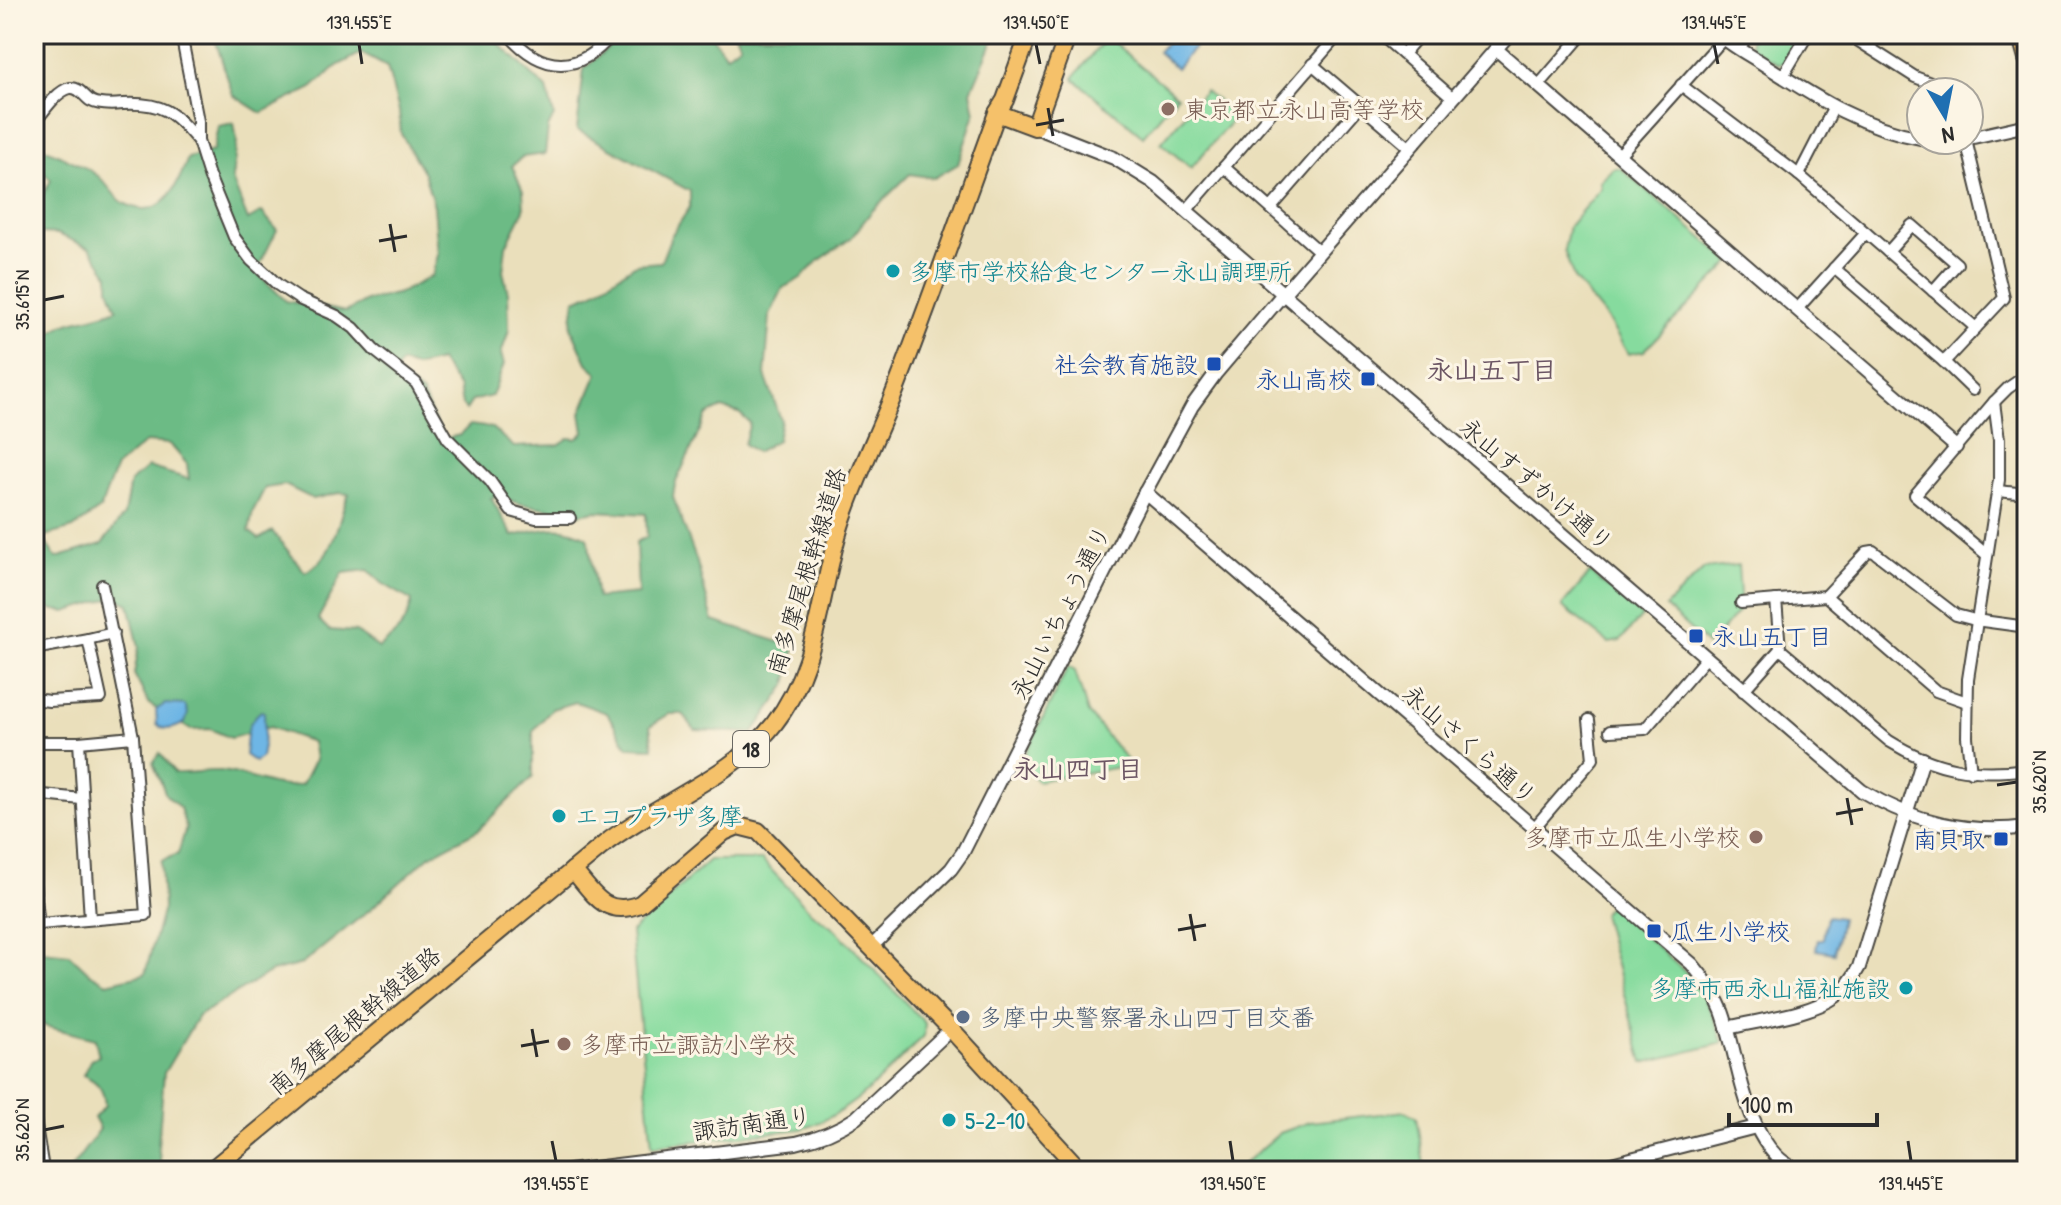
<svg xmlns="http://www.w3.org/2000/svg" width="2061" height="1205" font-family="'Patrick Hand','Klee One',sans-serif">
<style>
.green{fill:#86db9e;stroke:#588364;stroke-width:2}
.forest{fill:#6cbb85;stroke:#4c7358;stroke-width:2;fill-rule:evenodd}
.water{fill:#6eb6e5;stroke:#4c7088;stroke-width:2}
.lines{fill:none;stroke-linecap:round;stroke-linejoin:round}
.minor-casing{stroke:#484641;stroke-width:14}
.tertiary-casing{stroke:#484641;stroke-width:16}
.primary-casing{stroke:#484641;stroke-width:20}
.minor{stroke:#fff;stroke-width:10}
.tertiary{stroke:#fff;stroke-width:12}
.primary{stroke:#f5c16b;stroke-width:16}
.ticks{fill:none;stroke:#2b2b2b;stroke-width:3}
.education-dot{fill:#8d6e63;stroke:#fcf5e5;stroke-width:3}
.culture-dot{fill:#0f9aa8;stroke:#fcf5e5;stroke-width:3}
.transit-dot{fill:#1a4fb4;stroke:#fcf5e5;stroke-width:3}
.service-dot{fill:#5c6f8a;stroke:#fcf5e5;stroke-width:3}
.labels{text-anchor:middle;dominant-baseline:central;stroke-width:6;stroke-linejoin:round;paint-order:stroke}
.shield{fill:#fcf5e5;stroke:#6a6863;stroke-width:2}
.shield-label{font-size:22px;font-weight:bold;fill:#2b2b2b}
.education-label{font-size:24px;fill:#785e54;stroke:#fcf5e5;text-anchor:start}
.culture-label{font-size:24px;fill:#0d838f;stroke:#fcf5e5;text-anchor:start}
.transit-label{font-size:24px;fill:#164399;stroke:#fcf5e5;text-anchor:end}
.street-label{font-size:24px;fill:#2b2b2b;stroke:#fcf5e5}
.service-label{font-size:24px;fill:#4e5e75;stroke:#fcf5e5;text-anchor:start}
.neighbourhood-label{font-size:26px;font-weight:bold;fill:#6c5664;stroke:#fcf5e5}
.neatline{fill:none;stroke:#2b2b2b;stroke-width:3}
.ticks-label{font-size:20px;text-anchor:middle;fill:#2b2b2b}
</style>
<rect width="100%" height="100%" fill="#fcf5e5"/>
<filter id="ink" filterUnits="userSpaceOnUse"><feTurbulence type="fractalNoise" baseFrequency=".0125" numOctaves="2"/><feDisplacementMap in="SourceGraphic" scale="16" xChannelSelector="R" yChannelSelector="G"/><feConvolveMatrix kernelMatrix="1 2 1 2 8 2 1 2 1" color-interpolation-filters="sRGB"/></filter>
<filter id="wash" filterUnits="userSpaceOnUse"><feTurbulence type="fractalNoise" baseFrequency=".006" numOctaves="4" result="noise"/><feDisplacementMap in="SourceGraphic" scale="32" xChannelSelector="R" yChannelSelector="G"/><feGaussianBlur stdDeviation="1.8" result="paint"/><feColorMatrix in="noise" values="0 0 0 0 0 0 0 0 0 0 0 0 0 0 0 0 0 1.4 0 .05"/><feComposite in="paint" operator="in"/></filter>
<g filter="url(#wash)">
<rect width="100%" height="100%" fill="#eadfbb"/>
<g class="green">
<polygon points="1754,34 1802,34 1784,63 1778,64 1751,47 1750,40"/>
<polygon points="1107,37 1177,96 1143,136 1073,78"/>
<polygon points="1205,91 1236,116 1191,168 1161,143"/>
<polygon points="1613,168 1620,168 1731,262 1644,351 1628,354 1608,320 1574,279 1564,250 1569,226 1601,188 1600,182"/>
<polygon points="1738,565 1741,608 1709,646 1665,607 1704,569"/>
<polygon points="1590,573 1642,616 1620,641 1609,643 1562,606"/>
<polygon points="1068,667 1075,671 1088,713 1131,765 1037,781 1021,763"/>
<path d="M709,860H762L811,912L834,928L925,1023L924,1036C887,1071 852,1115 801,1129L652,1146L631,932Z"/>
<polygon points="1610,905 1692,978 1712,1013 1723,1043 1643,1063 1602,914"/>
<polygon points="1406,1111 1416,1117 1425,1171 1235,1171 1280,1133 1310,1122"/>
<polygon points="769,1159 775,1171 692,1171 692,1167"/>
</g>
<path class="forest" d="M219,34L251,37L252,34H489L547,89L554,116L548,128L545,154L522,157L512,166L523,191L524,210L506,246L503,271L508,293L509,330L501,354L504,364L492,396L472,401L466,410L462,405L459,388L440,361L415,367L401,363L395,372L422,394L443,439L460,435L470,425L492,428L514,447L558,445L569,438L577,439L584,432L581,413L598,373L587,363L571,327L575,300L592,293L636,264L661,262L671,236L690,207V191L577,130L584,69L609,47L619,34H710L726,55L740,44L735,34H996L971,91L975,113L958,164L934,178L910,174L872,211L851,238L817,262L801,278L783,288L770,315L765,375L781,420L777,440L756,452L744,444L750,423L739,413L722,408L707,415L675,484L673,497L696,559L713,621L795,647L787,684L753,733L695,730L683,714H669L650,726L653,748L628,747L607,713L576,702L552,709L533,731V777L478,830L429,856L373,907L302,964L271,972L198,1016L164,1073L158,1146L162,1171H69L100,1129L94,1118L105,1106C104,1090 98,1081 83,1075L91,1059L99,1056L95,1039L45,1026L34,1015V950L69,954L88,972L107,983L145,974L163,908L161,861L178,854L186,828L180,808L166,795L153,763L160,753L175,773C190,774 206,770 221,771C248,773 276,792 302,784L315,759L312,742L270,727L231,738L210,729L191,730L149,704L134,674L139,647L129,604L114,597L66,612L34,606V335C55,336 54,327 71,322C87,318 101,316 117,309L109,288V275L90,248L58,234L41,233C28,207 40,203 51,180L34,165V147L38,145C56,154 77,162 94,173C106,180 112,196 124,203C162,224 177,186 188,158L213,151L218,126L234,123L237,141L232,179L248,220L262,212L277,230L256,272L286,301L346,312L366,301L400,293L432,276L438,255L434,206L424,173L401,134L399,111L387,67L361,53L337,66L312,88L261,113L233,95L216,42ZM146,442L170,444L187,464L189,479L148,467L130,482L124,515L102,544L56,558L42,537L73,528L100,509L116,467ZM285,485L313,499L339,493L349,494C336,521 336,559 305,572L272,531L259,539L249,531L253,511L265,488ZM496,496L522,504L579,514L596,511L646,514L647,537L636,542L638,594L597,598L588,538C562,522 540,530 513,536L491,498ZM368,570L382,583L412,601C406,628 398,631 379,648L356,632L329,630L318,619L343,573Z"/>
<g class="water">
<polygon points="1174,34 1192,34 1200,41 1176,68 1158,52"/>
<path d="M165,704L185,705L188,713L185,723C175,728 166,732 157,725L156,710Z"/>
<path d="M261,711L264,712C265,729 264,742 261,758L255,762L245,755C248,735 244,725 261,711Z"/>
<polygon points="1827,916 1841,918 1834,953 1816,950 1818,939 1823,939"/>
</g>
</g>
<g filter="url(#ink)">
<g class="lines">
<g class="minor-casing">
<g id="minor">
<polyline points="181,34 198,121 198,141 209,176 234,237 251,260 278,285 299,299 337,316 354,328 374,350 416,383 448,439 490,481 511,511 536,518 570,518"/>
<path d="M508,34C542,73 579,75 612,34"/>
<polyline points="1380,34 1453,98"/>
<polyline points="1842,34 1857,40 1915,77 1954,92"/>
<polyline points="1739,48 1749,34"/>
<polyline points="1403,54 1420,34"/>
<polyline points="1312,64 1409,147"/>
<polyline points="1783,76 1808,34"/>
<polyline points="1539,85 1583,34"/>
<polyline points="1681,85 1799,175 1976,328"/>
<path d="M34,123C43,113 56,91 70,88C80,87 84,97 91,101C100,106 113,105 123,104C162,102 173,111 198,141"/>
<polyline points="1620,154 1724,38"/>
<polyline points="1224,167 1320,252"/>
<polyline points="1799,175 1834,107"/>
<polyline points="1271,208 1360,106"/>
<polyline points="1186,211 1339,34"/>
<polyline points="1888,252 1912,225 1957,264 1933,291"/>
<polyline points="1834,268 1944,362 1973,390"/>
<polyline points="1798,308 1866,233"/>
<polyline points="1944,362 2004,298 1966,140"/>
<polyline points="1998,491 2027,494"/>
<polyline points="1987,555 1915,495 1994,402 2008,388 2027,375"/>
<polyline points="1826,596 1867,552 1873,551 1956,615 1975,620 2027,627"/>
<path d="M1776,600L1780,649L1889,741C1936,770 1973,776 2027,769"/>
<polyline points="1741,603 1826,596 1936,691 1967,702"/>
<polyline points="88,639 113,633"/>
<polyline points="34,649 88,639 101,698 49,701 34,699"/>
<polyline points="1743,691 1780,649"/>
<polyline points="1610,731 1645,729 1706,658"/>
<polyline points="34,742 79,742 90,919"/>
<polyline points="79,742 133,737"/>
<polyline points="1971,772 1967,737 1968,679 1999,480 1999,440 1994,402"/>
<polyline points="34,794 81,799"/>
<polyline points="1534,828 1593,759 1589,720"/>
<polyline points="34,883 39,924 146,915 133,737 102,585"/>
<polyline points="34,1114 42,1163 34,1165"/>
</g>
</g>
<g class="tertiary-casing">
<g id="tertiary">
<path d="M1719,34C1732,46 1750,55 1765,65C1815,97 1862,128 1921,138"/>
<polyline points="1496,49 1956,447"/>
<path d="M1035,127L1114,158L1153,182L1862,791C1914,822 1967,835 2027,827"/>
<polyline points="1969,138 2027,125"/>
<path d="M1145,492L1692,964C1704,978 1715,993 1722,1011C1740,1059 1745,1154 1801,1171"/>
<polyline points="2027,672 2027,747"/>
<polyline points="872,946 951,869 963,852 1143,496 1192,406 1216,373 1283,294 1509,34"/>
<path d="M1727,1028C1759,1020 1809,1015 1836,996C1846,989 1853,978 1859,967L1923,759"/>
<path d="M569,1171L796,1143C819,1138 837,1131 856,1118L951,1029"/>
<polyline points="1584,1171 1756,1127"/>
<polyline points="1895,1171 2003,1166 2027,1171"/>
</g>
</g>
<g class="primary-casing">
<g id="primary">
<polyline points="2020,34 2027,59"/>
<polyline points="997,113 1035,127 1068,34"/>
<path d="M573,870C594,894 605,918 640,904L724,832L738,826L758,831L951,1029L1081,1171"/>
<path d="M210,1171L607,842C658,803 736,774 774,724C820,665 819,589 842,520C857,476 878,434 895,391C931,299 963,206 997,113L1005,100L1029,34"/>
</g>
</g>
<use href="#minor" class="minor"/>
<use href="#tertiary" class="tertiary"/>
<use href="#primary" class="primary"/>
</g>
</g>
<path class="ticks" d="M359,44L362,64M1036,44L1040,64M1714,44L1718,64M1048,108L1053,136M1036,125L1064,120M390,224L395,252M379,241L407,236M44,300L64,296M1997,785L2017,782M1847,798L1852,825M1836,814L1863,809M1190,914L1195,941M1178,930L1206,925M532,1029L537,1057M521,1046L549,1041M44,1130L64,1126M552,1141L556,1161M1230,1141L1233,1161M1908,1141L1911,1161"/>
<g class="education-dot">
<circle cx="1168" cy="109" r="8"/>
<circle cx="1756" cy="837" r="8"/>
<circle cx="564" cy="1044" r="8"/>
</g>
<g class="culture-dot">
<circle cx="893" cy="271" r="8"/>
<circle cx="559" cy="816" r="8"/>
<circle cx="1906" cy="988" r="8"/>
<circle cx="949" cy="1120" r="8"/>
</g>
<g class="transit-dot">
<rect x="1206" y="356" width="16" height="16" rx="4"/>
<rect x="1360" y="371" width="16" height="16" rx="4"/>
<rect x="1688" y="628" width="16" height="16" rx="4"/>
<rect x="1993" y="831" width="16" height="16" rx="4"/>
<rect x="1646" y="923" width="16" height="16" rx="4"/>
</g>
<circle class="service-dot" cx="963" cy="1017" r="8"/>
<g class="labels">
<rect class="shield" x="733" y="731" width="36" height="36" rx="6"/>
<g class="shield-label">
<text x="751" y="749">18</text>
</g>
<g class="education-label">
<text x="1184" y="109">東京都立永山高等学校</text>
<text x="1740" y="837" text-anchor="end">多摩市立瓜生小学校</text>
<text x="580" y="1044">多摩市立諏訪小学校</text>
</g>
<g class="culture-label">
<text x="909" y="271">多摩市学校給食センター永山調理所</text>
<text x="575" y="816">エコプラザ多摩</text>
<text x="1890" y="988" text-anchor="end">多摩市西永山福祉施設</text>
<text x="965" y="1120">5-2-10</text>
</g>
<g class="transit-label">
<text x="1198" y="364">社会教育施設</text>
<text x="1352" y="379">永山高校</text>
<text x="1712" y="636" text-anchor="start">永山五丁目</text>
<text x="1985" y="839">南貝取</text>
<text x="1670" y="931" text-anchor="start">瓜生小学校</text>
</g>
<g class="street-label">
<text transform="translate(1537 484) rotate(40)">永山すずかけ通り</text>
<text transform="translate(806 571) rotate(-73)">南多摩尾根幹線道路</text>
<text transform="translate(1060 612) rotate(-63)">永山いちょう通り</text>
<text transform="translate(1470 744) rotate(41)">永山さくら通り</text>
<text transform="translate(354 1020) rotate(-40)">南多摩尾根幹線道路</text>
<text transform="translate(752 1123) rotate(-8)">諏訪南通り</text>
</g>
<g class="service-label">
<text x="979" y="1017">多摩中央警察署永山四丁目交番</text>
</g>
<g class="neighbourhood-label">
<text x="1492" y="369">永山五丁目</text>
<text x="1078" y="768">永山四丁目</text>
</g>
</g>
<rect width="2061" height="1205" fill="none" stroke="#fcf5e5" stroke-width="88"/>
<g transform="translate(1945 116) rotate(170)"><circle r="38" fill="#fcf5e5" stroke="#a8a49b" stroke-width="2"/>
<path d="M0-6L14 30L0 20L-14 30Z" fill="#1f6fb2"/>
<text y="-12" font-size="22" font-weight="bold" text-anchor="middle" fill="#2b2b2b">N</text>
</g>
<path d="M1729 1113v12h148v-12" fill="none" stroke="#2b2b2b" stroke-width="4"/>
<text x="1741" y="1113" font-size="24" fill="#2b2b2b" stroke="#fcf5e5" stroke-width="6" paint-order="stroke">100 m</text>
<rect x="44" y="44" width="1973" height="1117" class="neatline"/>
<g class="ticks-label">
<text x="359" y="29">139.455°E</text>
<text x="1036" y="29">139.450°E</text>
<text x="1714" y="29">139.445°E</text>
<text transform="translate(22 300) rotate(-90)" y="7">35.615°N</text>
<text transform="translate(2039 782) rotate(-90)" y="7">35.620°N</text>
<text transform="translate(22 1130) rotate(-90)" y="7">35.620°N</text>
<text x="556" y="1190">139.455°E</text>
<text x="1233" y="1190">139.450°E</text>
<text x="1911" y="1190">139.445°E</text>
</g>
</svg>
